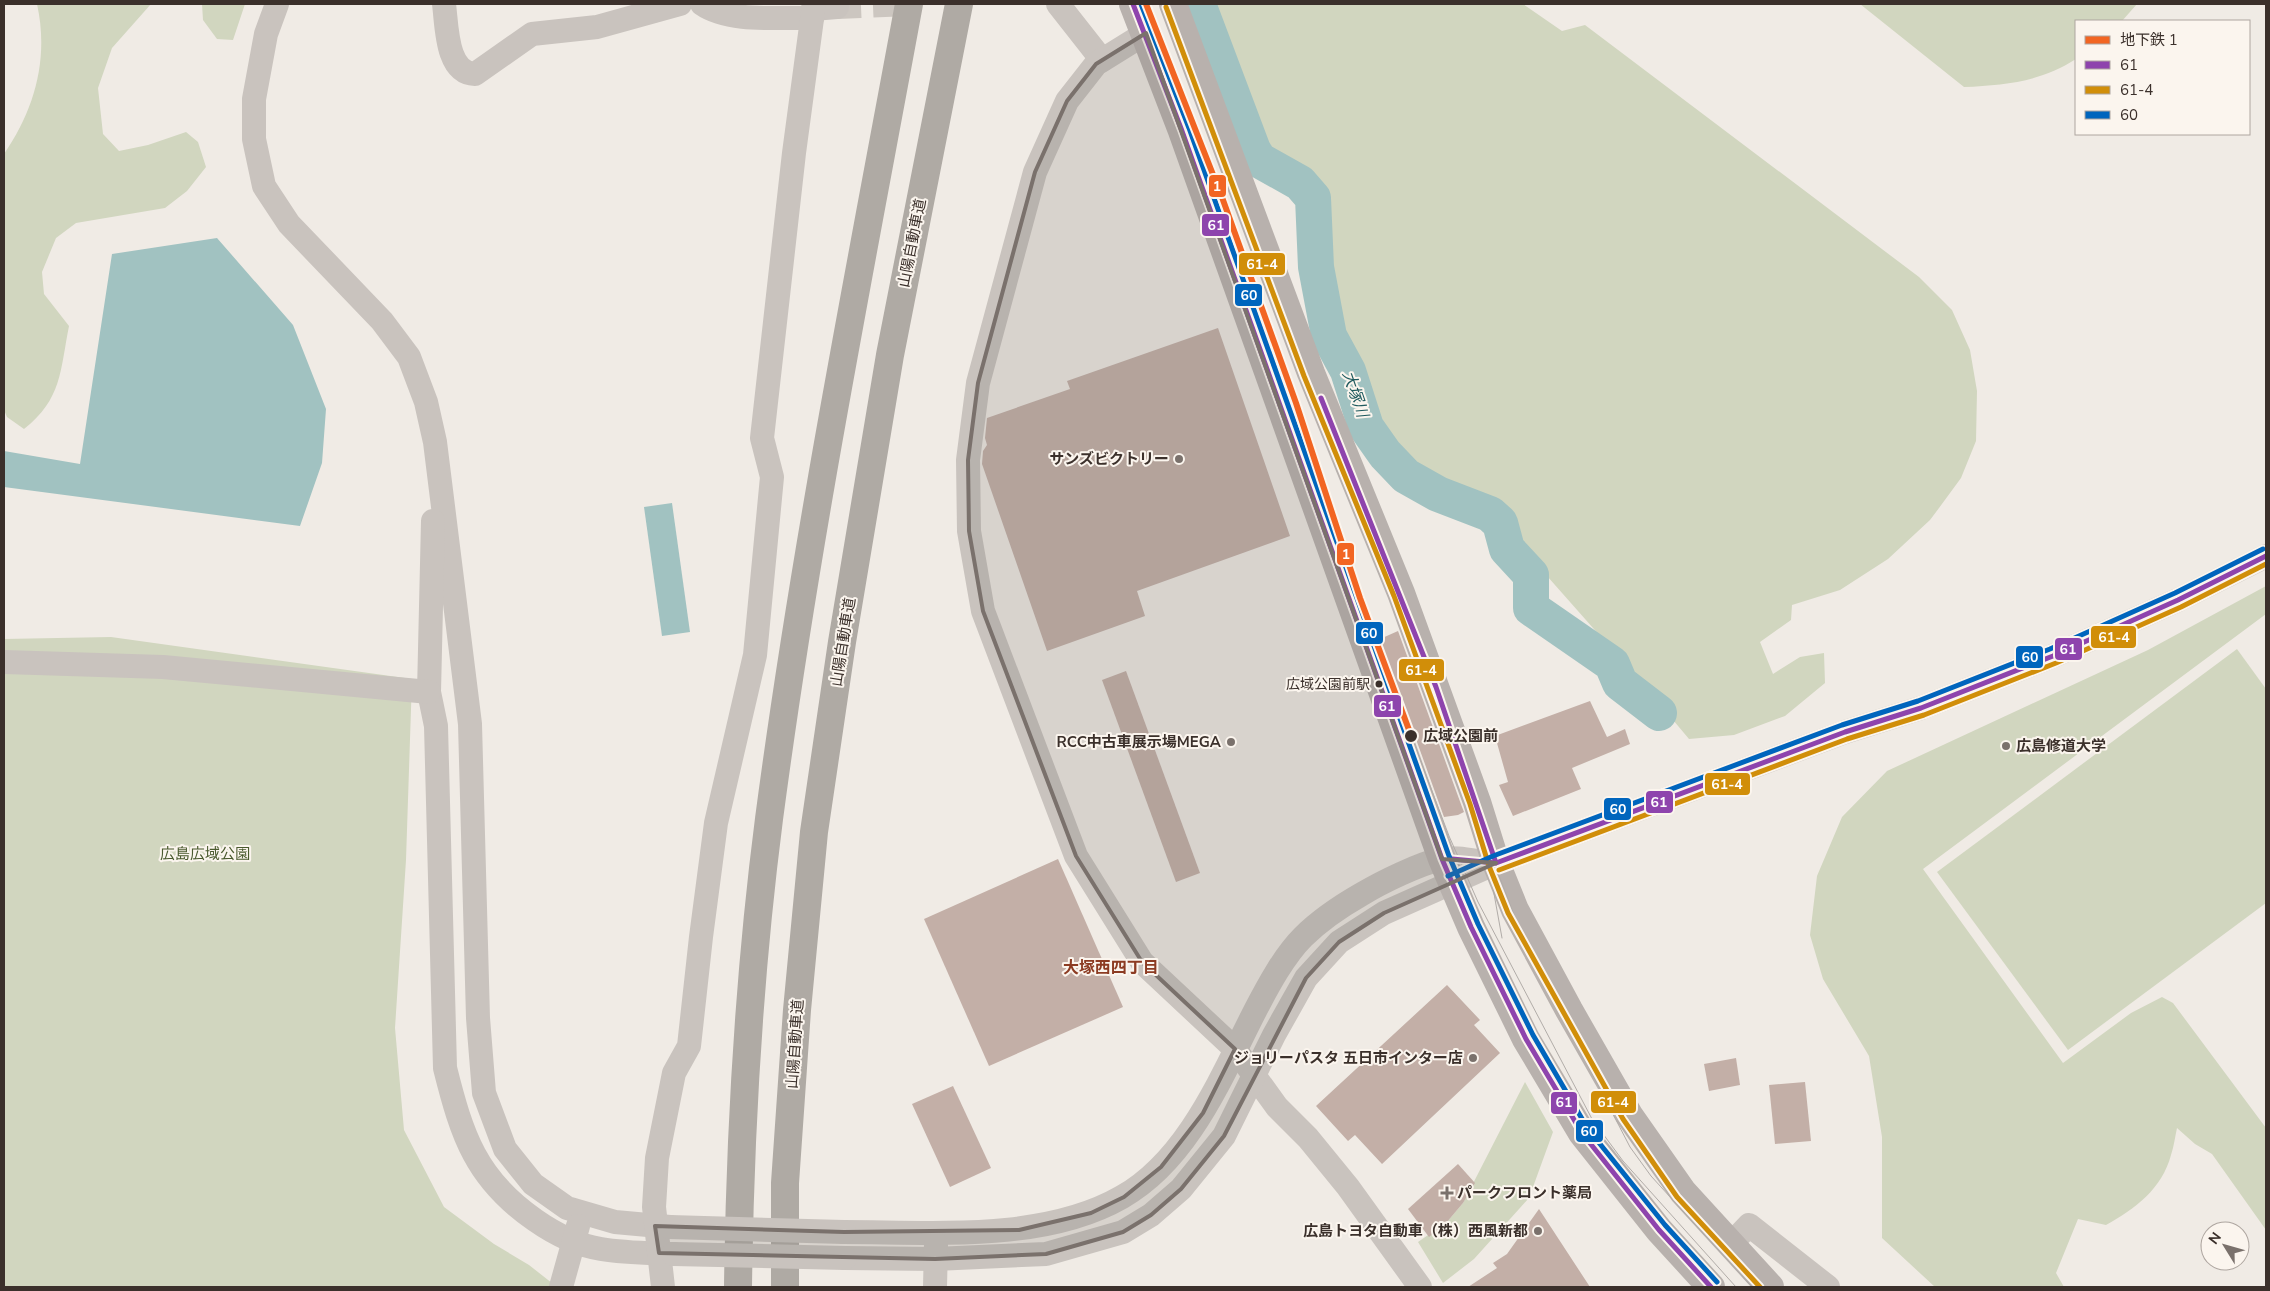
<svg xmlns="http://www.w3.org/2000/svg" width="2270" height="1291" font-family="'Nunito Sans','Noto Sans JP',sans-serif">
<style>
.green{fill:#d1d6bf}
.water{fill:#a1c2c1}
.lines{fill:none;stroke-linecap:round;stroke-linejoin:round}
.river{stroke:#a1c2c1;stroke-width:36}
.building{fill:#c3afa7}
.minor-tunnel{stroke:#ccc6c0;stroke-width:24;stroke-dasharray:24 12;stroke-linecap:butt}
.minor{stroke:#c9c3be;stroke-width:24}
.major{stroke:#b8b1ad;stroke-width:28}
.highway{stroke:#afaaa4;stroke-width:28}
.tram{stroke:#b1aca8;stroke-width:1}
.minor-bridge{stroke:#c9c3be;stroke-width:24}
.bus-1-casing{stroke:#fbf5ee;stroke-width:9}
.bus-2-casing{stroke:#fbf5ee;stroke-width:9}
.bus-3-casing{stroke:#fbf5ee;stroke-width:9}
.bus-1{stroke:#8e44ad;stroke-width:5}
.bus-2{stroke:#d18e09;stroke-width:5}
.bus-3{stroke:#0065bd;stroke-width:5}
.metro-1-casing{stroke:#fbf5ee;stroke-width:10}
.metro-1{stroke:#f26522;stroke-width:6}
.marked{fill:#7a716c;fill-opacity:0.2;stroke:#7a716c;stroke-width:4;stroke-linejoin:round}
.poi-dot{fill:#7a716c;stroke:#fbf5ee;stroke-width:2}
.bus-dot{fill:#3b302b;stroke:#fbf5ee;stroke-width:2}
.labels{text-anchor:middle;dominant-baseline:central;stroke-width:4;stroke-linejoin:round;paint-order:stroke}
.bus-label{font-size:14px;fill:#3b302b;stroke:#fbf5ee;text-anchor:end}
.street-label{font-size:15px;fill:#3b302b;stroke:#fbf5ee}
.poi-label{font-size:15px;font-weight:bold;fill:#3b302b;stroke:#fbf5ee;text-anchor:end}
.stop-label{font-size:15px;font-weight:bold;fill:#3b302b;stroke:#fbf5ee;text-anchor:start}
.park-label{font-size:15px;fill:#4a5a2e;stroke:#fbf5ee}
.water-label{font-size:16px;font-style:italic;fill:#1f5a5e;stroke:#fbf5ee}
.neighbourhood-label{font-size:16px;font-weight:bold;fill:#8c3b22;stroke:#fbf5ee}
.line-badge{stroke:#fbf5ee;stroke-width:2}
.badge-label{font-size:14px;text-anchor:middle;font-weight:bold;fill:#fff}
</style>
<rect width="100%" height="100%" fill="#f0ebe5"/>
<g class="green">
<path d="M37,4H151L112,48L98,88L103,134L119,151L148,145L186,132L198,142L206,167L187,191L165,208L76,223L56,238L42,272L44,294L69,326C60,371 62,399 24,429L7,417L4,410V154C35,109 49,58 37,4Z"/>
<polygon points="202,4 245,4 233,40 217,39 203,20"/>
<polygon points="1208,4 1523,4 1562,31 1585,25 1919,277 1952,310 1970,350 1977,391 1976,441 1961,478 1939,508 1930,520 1888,559 1840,590 1792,605 1791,620 1760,642 1773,674 1800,657 1824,653 1825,683 1785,716 1734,735 1689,739 1663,708 1626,679 1616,654 1532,559 1494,510 1448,491 1403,463 1372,418 1354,362 1330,309 1317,185 1260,148 1215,32"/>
<path d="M1860,4H2137L2122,21H2076V59C2040,82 2005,85 1964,87Z"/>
<path d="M2266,586V614L1923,869L2063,1063L2131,1013L2162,997L2173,1003L2266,1128V1230L2212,1154L2195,1144L2177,1128C2175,1137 2174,1146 2171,1155C2162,1189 2135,1209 2106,1225L2078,1219L2056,1273L2064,1287H1935L1882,1238V1137L1869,1056L1823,979L1810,935L1817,876L1842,817L1887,771L2148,650Z"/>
<polygon points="111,637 412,679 406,860 395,1028 404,1130 444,1207 494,1244 529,1265 557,1287 4,1287 4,639"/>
<polygon points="2237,649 2266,689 2266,903 2068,1050 1937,872"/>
<polygon points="1525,1082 1553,1132 1529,1198 1474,1259 1443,1283 1418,1242 1447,1222 1463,1203"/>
</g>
<g class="water">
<polygon points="217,238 293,325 326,409 322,463 300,526 4,487 4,451 80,464 112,254"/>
<polygon points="672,503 690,632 662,636 644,507"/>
</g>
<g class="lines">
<polyline class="river" points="1198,4 1253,150 1259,160 1300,183 1313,198 1316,267 1329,336 1348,371 1366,427 1385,454 1406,476 1438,494 1490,514 1500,523 1507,549 1531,575 1531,608 1612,664 1620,683 1659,713"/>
</g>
<g class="building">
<polygon points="1218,328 1290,536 1137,591 1145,616 1047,651 982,464 983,451 987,445 985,438 987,418 1070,389 1067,381"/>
<polygon points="1398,631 1462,807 1464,812 1458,815 1444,817 1380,639"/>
<polygon points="1126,671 1200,873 1176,882 1102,680"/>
<polygon points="1590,701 1607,737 1625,729 1630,744 1572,768 1581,789 1513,816 1499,785 1508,782 1495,736"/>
<polygon points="1058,859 1123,1007 989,1066 924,919"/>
<polygon points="1447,985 1480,1020 1474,1025 1500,1053 1382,1164 1355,1135 1348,1141 1316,1106"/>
<polygon points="1736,1058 1740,1085 1709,1091 1704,1064"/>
<polygon points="1805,1082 1811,1141 1775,1144 1769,1085"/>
<polygon points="953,1086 991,1168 950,1187 912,1104"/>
<polygon points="1458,1164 1475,1183 1463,1203 1447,1222 1429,1237 1408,1209"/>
<polygon points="1539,1209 1590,1287 1468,1287 1497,1268 1493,1263 1507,1254"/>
</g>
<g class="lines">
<polyline class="minor-tunnel" points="837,7 906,4"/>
<g class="minor">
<polyline points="277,4 266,34 254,99 254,139 264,186 289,224 382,321 409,357 426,402 435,442 470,724 478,1018 484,1093 505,1149 533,1184 567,1208 615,1222 670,1227"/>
<path d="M444,4C447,26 446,73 475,74L532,34L597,27L680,4"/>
<path d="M702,4C729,23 780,17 812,18"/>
<polyline points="1058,4 1102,60"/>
<polyline points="813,9 837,7"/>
<polyline points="1146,33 1096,64 1067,101 1035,172 978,383 968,460 969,531 983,611 1076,856 1142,962 1235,1049 1277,1107 1308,1138 1348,1187 1420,1287"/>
<path d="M433,521L429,692L436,726L445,1068C462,1136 476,1179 535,1220C555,1234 576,1245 601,1249C624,1253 649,1253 673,1254"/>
<polyline points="4,662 163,667 429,692"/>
<path d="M844,1232C932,1232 1044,1242 1122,1197C1189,1159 1222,1075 1256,1009C1268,986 1284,956 1303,937C1320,920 1341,906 1362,894C1382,882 1419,864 1441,859C1454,856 1480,862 1494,863"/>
<polyline points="1730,1245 1749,1225 1828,1287"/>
<polyline points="845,1258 935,1259 1046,1254 1123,1232 1151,1215 1181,1189 1224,1136 1274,1035 1306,978 1339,942 1384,913 1496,863 1845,732 1921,708 2053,656 2178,600 2266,556"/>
<polyline points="561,1287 578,1226"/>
<polyline points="663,1287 654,1207 657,1158 674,1073 689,1046 701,937 716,823 755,655 772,477 762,438 794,153 814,4"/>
<polyline points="935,1287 936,1244"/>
</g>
<g class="major">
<polyline points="1133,4 1182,131 1442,859 1471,927 1526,1039 1582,1133 1659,1230 1711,1287"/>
<polyline points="1173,4 1311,373 1401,593 1477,802 1496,863 1515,910 1569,1010 1629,1115 1683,1192 1770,1287"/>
</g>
<g class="highway">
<path d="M738,1287C740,1131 749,974 769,819C805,546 859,275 909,4"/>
<polyline points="785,1287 785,1183 797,1010 814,832 842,642 890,355 959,4"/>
</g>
<g class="tram">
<polyline points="1441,724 1526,946 1630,1147 1651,1176 1752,1287"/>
<polyline points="1412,738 1449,836 1478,902 1592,1119 1623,1161 1736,1287"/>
<polyline points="1489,866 1502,938"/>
</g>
<g class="minor-bridge">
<polyline points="670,1227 844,1232"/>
<polyline points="673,1254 845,1258"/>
</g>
<g class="bus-1-casing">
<g id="bus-1">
<polyline points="1133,4 1182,131 1442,859 1471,927 1526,1039 1582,1133 1659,1230 1711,1287"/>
<polyline points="1321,398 1436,687 1496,863"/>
<polyline points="1452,859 1496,863 1845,732 1921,708 2053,656 2178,600 2266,556"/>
</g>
</g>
<g class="bus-2-casing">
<g id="bus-2">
<polyline points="1166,7 1304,376 1394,596 1470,804 1489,866 1508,913 1623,1119 1677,1197 1760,1287"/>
<polyline points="1499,870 1847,739 1924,715 2056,663 2181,607 2266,564"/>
</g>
</g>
<g class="bus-3-casing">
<g id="bus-3">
<polyline points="1141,4 1189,128 1449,856 1478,924 1533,1035 1588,1129 1665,1225 1717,1282"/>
<polyline points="1448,876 1493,856 1842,725 1918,701 2050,649 2175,593 2263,549"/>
</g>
</g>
<use href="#bus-1" class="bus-1"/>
<use href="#bus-2" class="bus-2"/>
<use href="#bus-3" class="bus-3"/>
<g class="metro-1-casing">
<polyline id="metro-1" points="1146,4 1223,200 1296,403 1360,598 1412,738"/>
</g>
<use href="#metro-1" class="metro-1"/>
</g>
<path class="marked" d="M1146,33L1442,859L1496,863L1384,913L1339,942L1306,978L1224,1136L1181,1189L1151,1215L1123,1232L1046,1254L935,1259L659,1253L655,1226L844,1232L1019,1230L1091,1213L1124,1197L1161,1167L1203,1113L1235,1049L1142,962L1076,856L983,611L969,531L968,460L978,383L1035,172L1067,101L1096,64Z"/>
<g class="poi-dot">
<circle cx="1179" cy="459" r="5"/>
<circle cx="1231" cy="742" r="5"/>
<circle cx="2006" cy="746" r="5"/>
<circle cx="1473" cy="1058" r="5"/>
<path d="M1444.5 1185.5h5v5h5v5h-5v5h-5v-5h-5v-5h5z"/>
<circle cx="1538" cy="1231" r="5"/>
</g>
<g class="bus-dot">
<circle cx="1379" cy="684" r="4.5"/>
<circle cx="1411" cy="736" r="7"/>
</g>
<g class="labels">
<g class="bus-label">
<text x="1370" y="684">広域公園前駅</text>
</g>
<g class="street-label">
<text transform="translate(912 243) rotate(-79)">山陽自動車道</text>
<text transform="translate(843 642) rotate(-81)">山陽自動車道</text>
<text transform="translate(795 1044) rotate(-86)">山陽自動車道</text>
</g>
<g class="poi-label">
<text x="1169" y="459">サンズビクトリー</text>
<text x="1221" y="742">RCC中古車展示場MEGA</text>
<text x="2016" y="746" text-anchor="start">広島修道大学</text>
<text x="1463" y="1058">ジョリーパスタ 五日市インター店</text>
<text x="1457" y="1193" text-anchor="start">パークフロント薬局</text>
<text x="1528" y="1231">広島トヨタ自動車（株）西風新都</text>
</g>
<g class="stop-label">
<text x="1423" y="736">広域公園前</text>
</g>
<g class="park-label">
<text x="205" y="854">広島広域公園</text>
</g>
<g class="water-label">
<text transform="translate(1355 394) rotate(71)">大塚川</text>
</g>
<g class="neighbourhood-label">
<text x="1111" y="968">大塚西四丁目</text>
</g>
</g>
<g class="line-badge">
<rect x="1208" y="174" width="19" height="24" rx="5" fill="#f26522"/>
<rect x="1201" y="213" width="29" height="24" rx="5" fill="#8e44ad"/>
<rect x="1238" y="252" width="48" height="24" rx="5" fill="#d18e09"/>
<rect x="1234" y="283" width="29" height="24" rx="5" fill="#0065bd"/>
<rect x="1336" y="542" width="19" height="24" rx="5" fill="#f26522"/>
<rect x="1355" y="621" width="29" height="24" rx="5" fill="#0065bd"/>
<rect x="2090" y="625" width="47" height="24" rx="5" fill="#d18e09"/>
<rect x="2054" y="637" width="29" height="24" rx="5" fill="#8e44ad"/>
<rect x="2015" y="645" width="29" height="24" rx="5" fill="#0065bd"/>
<rect x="1398" y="658" width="47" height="24" rx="5" fill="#d18e09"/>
<rect x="1373" y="694" width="29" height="24" rx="5" fill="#8e44ad"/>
<rect x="1704" y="772" width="47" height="24" rx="5" fill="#d18e09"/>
<rect x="1645" y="790" width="29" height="24" rx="5" fill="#8e44ad"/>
<rect x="1603" y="797" width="29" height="24" rx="5" fill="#0065bd"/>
<rect x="1590" y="1090" width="47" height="24" rx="5" fill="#d18e09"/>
<rect x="1550" y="1091" width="28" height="24" rx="5" fill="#8e44ad"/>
<rect x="1575" y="1119" width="29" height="24" rx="5" fill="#0065bd"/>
</g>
<g class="badge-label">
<text x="1217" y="191">1</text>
<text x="1216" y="230">61</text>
<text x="1262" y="269">61-4</text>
<text x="1249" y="300">60</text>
<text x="1346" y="559">1</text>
<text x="1369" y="638">60</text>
<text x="2114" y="642">61-4</text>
<text x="2068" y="654">61</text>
<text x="2030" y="662">60</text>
<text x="1421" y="675">61-4</text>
<text x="1387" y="711">61</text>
<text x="1727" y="789">61-4</text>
<text x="1659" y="807">61</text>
<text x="1618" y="814">60</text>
<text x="1613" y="1107">61-4</text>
<text x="1564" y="1107">61</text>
<text x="1589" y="1136">60</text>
</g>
<rect width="2270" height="1291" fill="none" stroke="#3b302b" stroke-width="10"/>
<rect x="2075" y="20" width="175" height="115" fill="#fbf5ee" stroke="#aea6a0"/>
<rect x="2085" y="36" width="25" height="8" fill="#f26522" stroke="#aea6a0"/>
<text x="2120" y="45" font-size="15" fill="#3b302b">地下鉄 1</text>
<rect x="2085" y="61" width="25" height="8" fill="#8e44ad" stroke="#aea6a0"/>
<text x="2120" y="70" font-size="15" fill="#3b302b">61</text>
<rect x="2085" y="86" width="25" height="8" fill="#d18e09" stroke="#aea6a0"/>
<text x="2120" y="95" font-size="15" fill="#3b302b">61-4</text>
<rect x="2085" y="111" width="25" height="8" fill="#0065bd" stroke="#aea6a0"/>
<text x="2120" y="120" font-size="15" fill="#3b302b">60</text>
<g transform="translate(2225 1246) rotate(307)"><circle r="24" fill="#fbf5ee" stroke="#aea6a0"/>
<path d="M0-4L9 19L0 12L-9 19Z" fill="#7a716c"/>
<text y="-8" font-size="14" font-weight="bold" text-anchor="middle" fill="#3b302b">N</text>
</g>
</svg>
